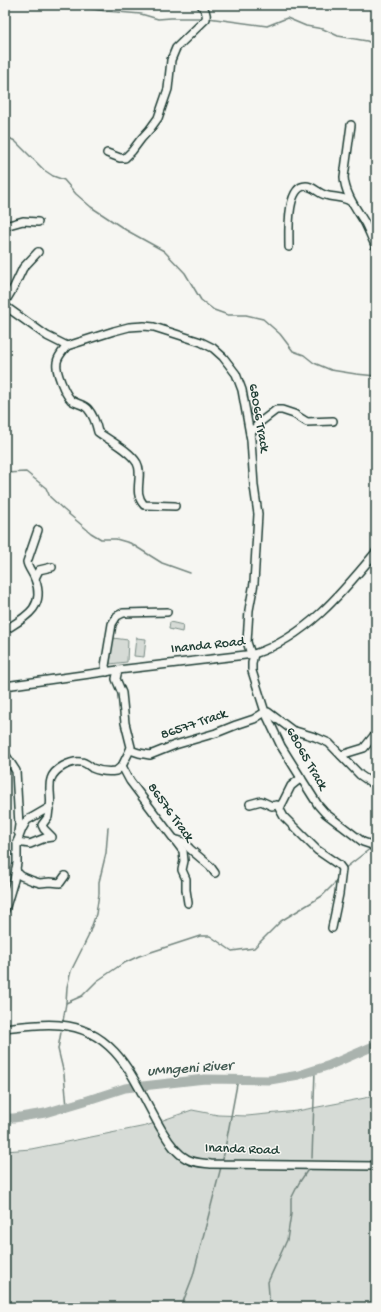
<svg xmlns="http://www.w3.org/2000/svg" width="381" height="1312" font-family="'Gochi Hand',sans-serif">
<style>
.green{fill:#d6dbd6;stroke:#7a8c85}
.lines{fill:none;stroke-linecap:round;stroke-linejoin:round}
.stream{stroke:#72847d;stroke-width:1.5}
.river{stroke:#aab3ae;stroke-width:9}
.minor-casing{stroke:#1f3d34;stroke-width:10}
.minor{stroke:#f6f6f2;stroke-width:7}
.labels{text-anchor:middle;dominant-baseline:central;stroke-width:3;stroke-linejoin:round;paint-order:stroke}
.street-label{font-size:14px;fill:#1f3d34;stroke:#f6f6f2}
.water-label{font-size:15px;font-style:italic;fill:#425a52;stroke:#f6f6f2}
</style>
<rect width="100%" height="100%" fill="#f6f6f2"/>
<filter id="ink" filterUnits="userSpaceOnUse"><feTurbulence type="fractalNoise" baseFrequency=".025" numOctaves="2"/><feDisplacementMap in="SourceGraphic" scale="8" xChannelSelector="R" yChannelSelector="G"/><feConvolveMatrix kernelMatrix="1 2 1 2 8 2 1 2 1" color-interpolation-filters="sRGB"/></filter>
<g filter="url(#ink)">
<g class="green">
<polygon points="170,622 183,625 182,632 169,629"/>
<polygon points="113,638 128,640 127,662 110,664"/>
<polygon points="136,638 146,639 144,657 134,656"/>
<polygon points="376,1093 376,1307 5,1307 5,1151 31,1149 146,1126 192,1110 218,1115 247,1116 297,1111 365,1098"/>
</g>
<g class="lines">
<g class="stream">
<polyline points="81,5 93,9 106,11 141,14 158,19 171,18 202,18"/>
<polyline points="208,18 267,26 287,18 306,26 323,29 338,36 367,41 376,45"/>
<polyline points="5,136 15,141 44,170 53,176 64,180 76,194 91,207 126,230 164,251 185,273 201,300 214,310 228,315 246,315 263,319 280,334 293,351 304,355 314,363 331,370 356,374 376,376"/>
<polyline points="5,473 26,472 46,488 50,497 64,510 91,533 101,539 116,539 130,543 162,563 190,573"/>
<polyline points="344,869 371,848"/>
<polyline points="66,1003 82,996 97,981 122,964 139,956 200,936 210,936 232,951 254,948 281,921 322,896 334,884 337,879"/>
<polyline points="63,1021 66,1003 67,987 71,971 88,937 96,914 99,894 99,882 106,853 108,827"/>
<polyline points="61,1032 58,1049 64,1074 67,1107"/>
<polyline points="312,1158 315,1070"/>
<polyline points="223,1159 238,1079"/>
<polyline points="181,1307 193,1276 221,1167"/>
<polyline points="270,1307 268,1282 287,1240 291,1214 291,1199 299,1183 309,1168"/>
</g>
<polyline class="river" points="5,1118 14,1118 45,1113 85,1101 125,1088 205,1079 270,1080 299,1075 330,1065 376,1045"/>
<g class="minor-casing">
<g id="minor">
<path d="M351,125L344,177C345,194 356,208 365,223C369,231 372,239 376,247"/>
<path d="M107,153L120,158H125L132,151L141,139L150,129L158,118L168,89L171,60L176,48L206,19C207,13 205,10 201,5"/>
<polyline points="5,226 23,221 38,222"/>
<path d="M289,247C289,234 286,186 306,186C313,186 318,193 325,195C334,198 344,196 351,202"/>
<polyline points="5,302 14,287 23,268 38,252"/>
<polyline points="5,306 47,336 67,346 114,331 129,327 144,326 154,327 201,342 213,348 223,357 236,374 242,390 251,440 254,486 258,514 254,583 249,610 247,642 251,654"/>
<path d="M67,346C63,351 58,356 57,362C55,371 65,394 71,400C76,404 84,404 88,409C94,416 96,423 98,432C110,441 129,450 137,463C144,476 132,492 144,505L175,506"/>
<polyline points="250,434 259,423 276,410 282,410 294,414 307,422 333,421"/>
<polyline points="35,578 39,570 52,567"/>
<path d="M5,630C26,617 46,607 35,579C33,573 28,568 27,562L38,530"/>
<polyline points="254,654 252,663 252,671 265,712 281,746 301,778 318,805 325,813 363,842 372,845 376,851"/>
<polyline points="107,672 105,666 112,624 117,616 123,613 167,612"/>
<path d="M5,686L118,670L254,654C306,637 342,593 376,552"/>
<polyline points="130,750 139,753 150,755 175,745 216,733 236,725 254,719 265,712 268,712 292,730 315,737 329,743 360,775 376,786"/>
<polyline points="5,754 16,771 19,825 18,832"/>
<polyline points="341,755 364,748 376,733"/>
<polyline points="122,766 130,781 183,851 184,861 182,870 186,879 186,890 188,903"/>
<polyline points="301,778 291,786 283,802 279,808 284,817 317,850 339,865 342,869 339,894 332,928"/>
<polyline points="250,804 261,801 272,806 276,805 281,806"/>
<polyline points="174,839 184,842 190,849 210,866 215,873"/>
<polyline points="17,842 30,844 45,838 52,837 44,829 42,825 48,817 49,808"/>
<polyline points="16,869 17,872 21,876 33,881 40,883 50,882 60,883 65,876"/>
<path d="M5,910L14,880L17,863V842L22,829L27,820L31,818L50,807C52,798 48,788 51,779C54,769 71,760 81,762C85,762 89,766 92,768C99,771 109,772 116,771L122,766L130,750L131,747L125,723L122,693L116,679L118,670"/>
<path d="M5,1028C23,1026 42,1023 60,1025C121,1030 136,1088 163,1132C169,1142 176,1153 187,1159C194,1163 203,1163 211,1164L376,1166"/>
</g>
</g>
<use href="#minor" class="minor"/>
</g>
</g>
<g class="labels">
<g class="street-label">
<text transform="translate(258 418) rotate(80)">68066 Track</text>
<text transform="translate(208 646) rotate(-6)">Inanda Road</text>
<text transform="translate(194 725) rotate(-19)">86577 Track</text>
<text transform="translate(306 759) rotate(60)">68065 Track</text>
<text transform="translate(170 813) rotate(54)">86576 Track</text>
<text transform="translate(242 1150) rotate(2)">Inanda Road</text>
</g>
<g class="water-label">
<text transform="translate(190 1069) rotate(-4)">uMngeni River</text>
</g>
</g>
<rect width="381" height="1312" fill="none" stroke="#f6f6f2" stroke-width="20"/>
<rect x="10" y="10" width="361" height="1292" fill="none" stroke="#1f3d34" stroke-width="1.5" filter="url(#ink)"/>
</svg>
